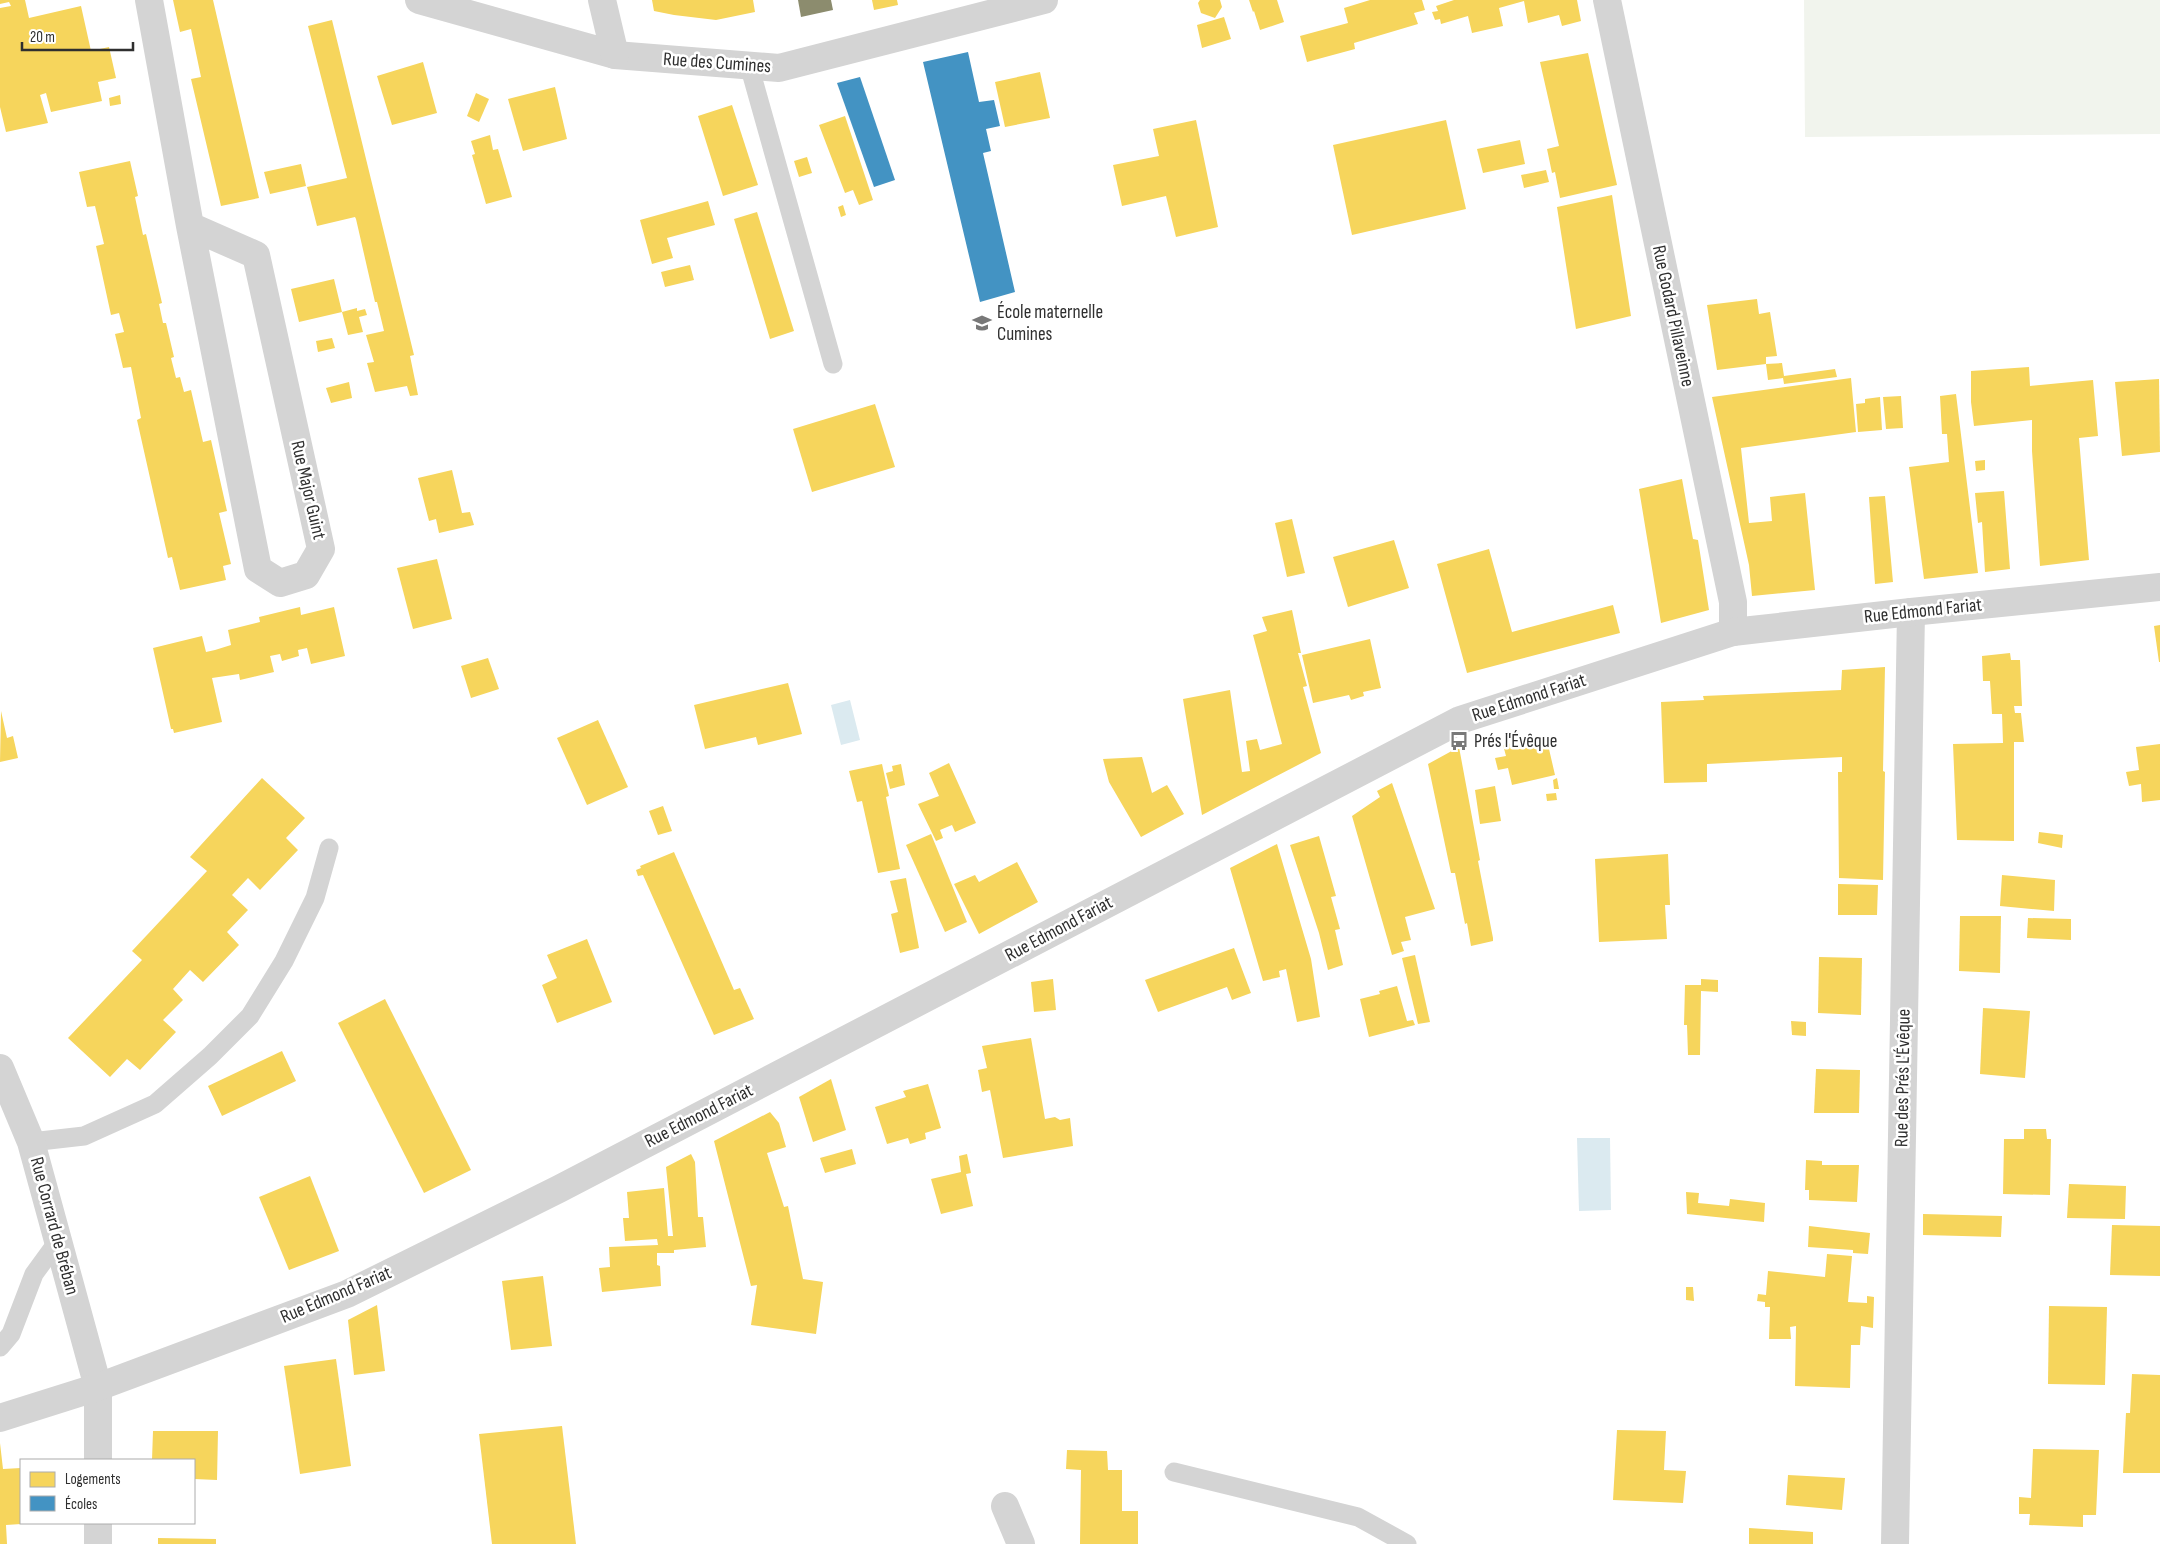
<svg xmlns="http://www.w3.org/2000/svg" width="2160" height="1544" font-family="'Sofia Sans Condensed',sans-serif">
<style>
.green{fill:#f1f4ed}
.water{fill:#dbeaf0}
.homes{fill:#f6d55c}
.schools{fill:#4393c3}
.industry{fill:#8c8c6e}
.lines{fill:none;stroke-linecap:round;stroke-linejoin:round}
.service{stroke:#d4d4d4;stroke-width:19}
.minor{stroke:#d4d4d4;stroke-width:28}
.tertiary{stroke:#d4d4d4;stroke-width:28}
.labels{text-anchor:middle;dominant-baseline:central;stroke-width:5;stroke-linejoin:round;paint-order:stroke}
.street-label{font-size:19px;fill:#2f2f2f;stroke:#fff}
.poi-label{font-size:19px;fill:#2f2f2f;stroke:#fff;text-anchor:start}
</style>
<rect width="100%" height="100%" fill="#fff"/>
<polygon class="green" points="1804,0 2160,0 2160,134 1805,137"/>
<g class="water">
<polygon points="850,700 860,740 841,745 831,705"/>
<polygon points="1577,1138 1610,1138 1611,1210 1579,1211"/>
</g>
<g class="homes">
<polygon points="0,0 25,0 29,18 81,6 91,51 109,47 116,78 98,82 102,101 51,112 46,93 40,95 48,123 6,132 0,107 0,8 11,6 9,2 0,4"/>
<polygon points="173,0 213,0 259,198 221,206 191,79 201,77 191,29 180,32"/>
<polygon points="652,0 753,0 755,12 716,20 674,15 654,11"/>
<polygon points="872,0 897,0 898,5 874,10"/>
<polygon points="1200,0 1220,0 1222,7 1215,18 1201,13 1198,3"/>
<polygon points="1249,0 1277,0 1284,22 1260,30 1254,11 1253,12"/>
<polygon points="1370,0 1422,0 1425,10 1414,13 1418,24 1354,43 1355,49 1307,62 1300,36 1348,23 1344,8"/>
<polygon points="1454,0 1577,0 1581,21 1562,26 1559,15 1528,23 1524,1 1499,8 1503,26 1472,33 1468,16 1441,24 1440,19 1435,20 1432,12 1438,11 1436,6"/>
<polygon points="1224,17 1231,39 1202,48 1197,25"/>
<polygon points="332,20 414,355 410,356 418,395 410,396 407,386 375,392 367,363 374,362 366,335 384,331 377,302 375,302 356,219 355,217 317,226 307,187 347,178 308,26"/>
<polygon points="1588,53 1617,185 1560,198 1555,172 1552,173 1547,149 1559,146 1540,62"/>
<polygon points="423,62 437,113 392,125 377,76"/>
<polygon points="1040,72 1050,118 1005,127 995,82"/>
<polygon points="555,87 567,139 523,151 508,99"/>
<polygon points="476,93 489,99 479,122 467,116"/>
<polygon points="120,95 121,104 110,106 109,98"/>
<polygon points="732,105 758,185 723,196 698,116"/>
<polygon points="845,116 873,200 859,205 853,190 845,193 819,125"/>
<polygon points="1196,120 1218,227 1176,237 1166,196 1122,206 1113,165 1159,156 1153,129"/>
<polygon points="1446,120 1466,209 1352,235 1333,145"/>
<polygon points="490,135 493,150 498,149 512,197 486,204 472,155 475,154 471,141"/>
<polygon points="1520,140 1525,164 1483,173 1477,149"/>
<polygon points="807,157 812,173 799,177 794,161"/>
<polygon points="130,161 138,196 135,197 143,235 146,234 162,303 159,304 163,323 166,323 174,357 171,358 176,378 180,377 184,392 191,390 203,442 211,440 227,511 219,513 231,564 223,566 226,580 180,590 172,557 168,558 137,420 141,418 131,367 123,368 115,334 124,332 119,313 111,315 96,246 104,244 95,206 87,207 79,172"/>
<polygon points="301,164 306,186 270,194 264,172"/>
<polygon points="1546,170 1549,182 1524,188 1521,175"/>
<polygon points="1612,195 1631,316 1576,329 1557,207"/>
<polygon points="708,201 715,225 667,238 673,258 652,264 640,220"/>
<polygon points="843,205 846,215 841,217 838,207"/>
<polygon points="757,212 794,331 770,339 734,219"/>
<polygon points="690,265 694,280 665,287 661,272"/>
<polygon points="334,279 342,312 357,308 357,311 365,309 367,315 359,317 363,332 348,335 342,312 299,322 291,289"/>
<polygon points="1757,299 1759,314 1770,312 1777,356 1766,357 1766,364 1782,363 1784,376 1835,369 1837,377 1784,384 1783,378 1768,380 1766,364 1717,370 1707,305"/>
<polygon points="332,338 335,348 318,352 316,341"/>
<polygon points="2029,367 2030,386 2093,380 2098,436 2079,438 2089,560 2040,566 2032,451 2032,420 1974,426 1971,402 1971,371"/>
<polygon points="1851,378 1856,432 1741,448 1749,523 1772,521 1770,497 1805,493 1815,590 1752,596 1749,565 1712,397"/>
<polygon points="2159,379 2160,452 2122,456 2115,382"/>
<polygon points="349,382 352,398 331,403 326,388"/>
<polygon points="1956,394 1978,573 1924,579 1909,467 1949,462 1947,434 1942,434 1940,396"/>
<polygon points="1901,396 1903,428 1886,429 1883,397"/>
<polygon points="1880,397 1882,430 1858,432 1856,404 1865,403 1865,399"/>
<polygon points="875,404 895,467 812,492 793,429"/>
<polygon points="1985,460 1985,470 1976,471 1975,461"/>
<polygon points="452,470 462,513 470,512 474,525 439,533 436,519 429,521 418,478"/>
<polygon points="1682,479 1693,539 1698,540 1709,610 1661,623 1639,489"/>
<polygon points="2004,491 2010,569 1985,572 1982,522 1978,523 1975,493"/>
<polygon points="1885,496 1893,582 1875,584 1869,497"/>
<polygon points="1292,519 1305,573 1287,577 1275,523"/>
<polygon points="1394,540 1409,588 1348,607 1333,557"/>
<polygon points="1489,549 1512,632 1613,605 1620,633 1467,673 1437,564"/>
<polygon points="437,559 452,619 413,629 397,568"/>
<polygon points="300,607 301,615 334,607 345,656 311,664 307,648 298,650 299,656 282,661 280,654 270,656 274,672 240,680 239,674 212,678 222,722 174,733 173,729 171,729 153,648 202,636 206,652 215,650 231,645 228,630 260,622 259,617"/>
<polygon points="1292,610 1301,653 1298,653 1307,686 1303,687 1321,753 1202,815 1183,699 1230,690 1242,772 1250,771 1246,741 1257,739 1260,750 1282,744 1253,635 1267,631 1262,617"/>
<polygon points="2160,625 2160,662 2159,662 2154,626"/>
<polygon points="1370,639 1381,688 1363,692 1364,696 1351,700 1349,695 1313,703 1302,655"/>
<polygon points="2010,653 2011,660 2020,660 2022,706 2014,706 2015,713 2021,713 2024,742 2014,742 2014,841 1957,840 1953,744 2003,743 2002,714 1992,714 1990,681 1983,681 1982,656"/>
<polygon points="488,658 499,689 471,698 461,666"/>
<polygon points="1885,667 1883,771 1885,772 1883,880 1839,878 1838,772 1842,772 1842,757 1707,764 1707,782 1664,783 1661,702 1704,700 1703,696 1841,690 1842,670"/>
<polygon points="788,683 802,734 758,745 756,737 705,749 694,705"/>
<polygon points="1,711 7,738 13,736 18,758 0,762"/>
<polygon points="598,720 628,787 587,805 557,738"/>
<polygon points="1546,736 1555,775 1512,785 1508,768 1498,770 1495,758 1506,756 1503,745"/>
<polygon points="2160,744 2160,800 2142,802 2141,784 2129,786 2126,772 2139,770 2136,747"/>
<polygon points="1459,747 1480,860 1478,861 1493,938 1493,941 1471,946 1467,923 1465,924 1455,873 1451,873 1428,764"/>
<polygon points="1142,757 1152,793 1167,785 1184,814 1141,837 1109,782 1103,759"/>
<polygon points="949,763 976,823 955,832 952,825 940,830 943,838 936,841 918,804 939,796 929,773"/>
<polygon points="882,764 889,796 886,797 900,869 878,873 862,801 857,802 849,771"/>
<polygon points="901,764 905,785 890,789 886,773 893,771 892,766"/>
<polygon points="262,778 305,818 286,838 298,850 260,890 248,878 232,895 248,910 227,932 239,945 203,982 190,970 173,989 183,1000 163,1020 176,1032 140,1070 127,1059 110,1077 68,1038 142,960 132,951 207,871 190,857"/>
<polygon points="1557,778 1559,789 1554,789 1553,780"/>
<polygon points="1392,783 1435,909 1405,917 1411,940 1401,942 1404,951 1392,955 1352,816 1380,797 1377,791"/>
<polygon points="1495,786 1501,821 1480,824 1475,790"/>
<polygon points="1556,793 1557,800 1547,801 1546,794"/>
<polygon points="663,806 672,831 658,835 649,811"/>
<polygon points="2039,832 2063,835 2062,848 2038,843"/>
<polygon points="931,834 967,922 945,932 906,845"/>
<polygon points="1319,836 1336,896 1331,897 1340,929 1335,930 1343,965 1328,970 1319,933 1290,845"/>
<polygon points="1277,844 1311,959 1320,1017 1297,1022 1286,969 1279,971 1280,977 1263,981 1230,868"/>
<polygon points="674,852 734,990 740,988 754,1019 714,1035 643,875 638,876 636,870 641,868 640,866"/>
<polygon points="1668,854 1670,905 1665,905 1667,939 1599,942 1595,859"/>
<polygon points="1017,862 1038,902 979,934 954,884 975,875 979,882"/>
<polygon points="2002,875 2055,880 2054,911 2000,906"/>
<polygon points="906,878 919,948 900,953 891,914 898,912 890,881"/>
<polygon points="1838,884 1878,885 1877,915 1838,915"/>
<polygon points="1960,916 2001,916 2000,973 1959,971"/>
<polygon points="2028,918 2071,919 2071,940 2027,938"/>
<polygon points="587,939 612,1002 557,1023 542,985 557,978 547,955"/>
<polygon points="1234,948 1251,993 1232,1000 1227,987 1158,1012 1145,980"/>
<polygon points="1415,955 1430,1022 1418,1024 1402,958"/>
<polygon points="1819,957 1862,958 1861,1015 1818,1013"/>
<polygon points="1053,979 1056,1010 1034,1012 1031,982"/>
<polygon points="1701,979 1718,980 1718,992 1701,991 1700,1055 1688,1055 1687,1025 1684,1025 1685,985 1701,985"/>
<polygon points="1397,986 1407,1021 1413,1020 1415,1025 1369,1037 1360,999 1380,994 1379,991"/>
<polygon points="385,999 471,1170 424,1193 338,1023"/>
<polygon points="1983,1008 2030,1011 2025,1078 1980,1074"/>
<polygon points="1791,1021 1806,1022 1806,1036 1792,1035"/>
<polygon points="1031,1038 1045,1119 1055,1117 1060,1120 1070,1118 1073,1146 1003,1158 990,1090 982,1092 978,1070 987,1068 982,1046"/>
<polygon points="282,1051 296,1081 222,1116 208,1086"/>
<polygon points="1816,1069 1860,1070 1859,1113 1814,1113"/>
<polygon points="831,1079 846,1130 813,1142 799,1097"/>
<polygon points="928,1084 941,1128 925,1133 926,1139 910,1144 908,1138 887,1144 875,1107 906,1097 903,1091"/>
<polygon points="770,1112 779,1123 786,1147 767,1153 784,1207 788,1206 803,1279 823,1282 816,1334 751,1325 757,1285 751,1286 714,1141"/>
<polygon points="2024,1129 2046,1129 2047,1139 2051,1139 2050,1195 2003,1194 2004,1139 2024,1139"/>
<polygon points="852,1149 856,1164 825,1173 820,1158"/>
<polygon points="691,1154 695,1162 698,1217 703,1217 706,1247 674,1250 674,1253 657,1253 657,1265 660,1266 661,1286 602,1292 599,1268 610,1267 609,1247 658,1245 657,1239 625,1241 623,1218 629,1218 627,1192 664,1188 668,1236 673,1236 666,1167"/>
<polygon points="967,1154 971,1173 966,1174 973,1206 941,1214 931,1179 961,1172 959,1156"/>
<polygon points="1806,1160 1822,1161 1822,1165 1859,1165 1857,1202 1809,1200 1809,1190 1805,1190"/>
<polygon points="310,1176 339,1251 289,1270 259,1197"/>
<polygon points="2069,1184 2126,1186 2125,1219 2067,1218"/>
<polygon points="1686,1192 1699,1193 1698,1203 1729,1206 1730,1199 1765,1203 1764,1222 1687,1214"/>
<polygon points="1923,1214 2002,1216 2001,1237 1923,1235"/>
<polygon points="2112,1225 2160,1226 2160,1276 2110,1275"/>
<polygon points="1809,1226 1870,1233 1868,1254 1853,1253 1853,1250 1808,1247"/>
<polygon points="1827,1254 1852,1256 1848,1302 1867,1303 1867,1296 1874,1297 1873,1328 1861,1326 1860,1345 1851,1345 1850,1388 1795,1386 1796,1326 1790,1327 1791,1339 1769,1339 1770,1307 1765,1307 1765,1302 1757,1301 1758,1294 1766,1295 1768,1271 1825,1277"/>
<polygon points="543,1276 552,1346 511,1350 502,1281"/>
<polygon points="1686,1287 1693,1287 1694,1301 1686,1300"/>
<polygon points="377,1305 385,1371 354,1375 348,1320"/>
<polygon points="2049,1306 2107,1307 2105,1385 2048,1384"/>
<polygon points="336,1359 351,1466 300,1474 284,1366"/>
<polygon points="2132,1374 2160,1375 2160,1473 2123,1473 2126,1413 2130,1413"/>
<polygon points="562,1426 576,1544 492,1544 479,1434"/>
<polygon points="1617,1430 1666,1431 1664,1470 1686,1471 1683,1503 1613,1500"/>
<polygon points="153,1431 218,1431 217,1480 194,1479 194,1460 152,1460"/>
<polygon points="0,1443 3,1469 21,1468 21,1524 6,1525 7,1544 0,1544"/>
<polygon points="2033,1449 2099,1450 2096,1515 2083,1515 2083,1527 2029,1525 2030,1514 2019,1514 2019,1497 2031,1498"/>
<polygon points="1067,1450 1107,1451 1108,1470 1122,1470 1122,1511 1138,1511 1138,1544 1080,1544 1081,1470 1066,1469"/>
<polygon points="1788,1475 1845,1478 1842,1510 1786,1505"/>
<polygon points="1749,1528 1813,1532 1813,1544 1749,1544"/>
<polygon points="158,1538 216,1539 216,1544 158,1544"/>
</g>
<g class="schools">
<polygon points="968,52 979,102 994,100 1000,126 986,129 991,151 983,153 1015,292 980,302 923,62"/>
<polygon points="860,77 895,180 874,187 837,83"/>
</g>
<polygon class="industry" points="798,0 831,0 833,10 801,17"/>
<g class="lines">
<g class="service">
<polyline points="749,65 833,364"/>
<polyline points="31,1142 84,1136 155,1104 210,1056 250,1016 284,961 315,898 329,848"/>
<polyline points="0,1347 11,1334 34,1274 58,1241"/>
<polyline points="1174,1472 1358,1517 1407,1544"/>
</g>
<g class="minor">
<polyline points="149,0 190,226 256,255 321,549 306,575 280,583 258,569 190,226"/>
<polyline points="419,0 615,55 779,68 1044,0"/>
<polyline points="602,0 615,55"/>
<polyline points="1607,0 1733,602 1733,632"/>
<polyline points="0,1068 31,1142 98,1387 98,1460"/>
<polyline points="1005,1506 1021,1544"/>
<polyline points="98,1544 98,1523"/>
<polyline points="1895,1544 1911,612"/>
</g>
<polyline class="tertiary" points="0,1418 98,1387 347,1294 559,1189 1460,720 1733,632 1911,612 2160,587"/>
</g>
<defs>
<g id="school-bare" transform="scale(1.5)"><path d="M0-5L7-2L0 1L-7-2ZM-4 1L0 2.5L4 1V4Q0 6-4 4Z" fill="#787878" stroke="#fff" stroke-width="2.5" paint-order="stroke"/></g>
<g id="bus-bare" transform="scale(1.5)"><path d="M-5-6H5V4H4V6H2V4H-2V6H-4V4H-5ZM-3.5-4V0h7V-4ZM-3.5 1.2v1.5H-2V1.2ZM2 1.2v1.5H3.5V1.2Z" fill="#787878" stroke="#fff" stroke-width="2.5" paint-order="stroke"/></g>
</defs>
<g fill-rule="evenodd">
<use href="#school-bare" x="982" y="323"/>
<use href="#bus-bare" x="1459" y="741"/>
</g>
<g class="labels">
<g class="street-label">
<text transform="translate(717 63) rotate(4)">Rue des Cumines</text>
<text transform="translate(1673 316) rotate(78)">Rue Godard Pillaveinne</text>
<text transform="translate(308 490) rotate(77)">Rue Major Guint</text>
<text transform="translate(1923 611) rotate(-6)">Rue Edmond Fariat</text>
<text transform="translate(1529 698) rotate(-18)">Rue Edmond Fariat</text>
<text transform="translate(1059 929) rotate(-28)">Rue Edmond Fariat</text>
<text transform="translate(1903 1078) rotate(-89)">Rue des Prés L'Évêque</text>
<text transform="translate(699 1116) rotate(-27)">Rue Edmond Fariat</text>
<text transform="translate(54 1226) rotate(75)">Rue Corrard de Bréban</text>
<text transform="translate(336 1295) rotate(-23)">Rue Edmond Fariat</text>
</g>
<g class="poi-label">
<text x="997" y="312">École maternelle<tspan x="997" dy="22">Cumines</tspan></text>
<text x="1474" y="741">Prés l'Évêque</text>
</g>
</g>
<rect x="20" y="1459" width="175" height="65" fill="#ffffff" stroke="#acacac"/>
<rect x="30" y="1472" width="25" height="15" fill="#f6d55c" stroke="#acacac"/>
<text x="65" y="1484" font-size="15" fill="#2f2f2f">Logements</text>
<rect x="30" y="1496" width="25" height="15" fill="#4393c3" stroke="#acacac"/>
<text x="65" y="1509" font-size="15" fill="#2f2f2f">Écoles</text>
<path d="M22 42v8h111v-8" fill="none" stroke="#2f2f2f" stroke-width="2.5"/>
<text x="30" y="42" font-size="15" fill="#2f2f2f" stroke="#ffffff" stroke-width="4" paint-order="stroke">20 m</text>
</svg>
